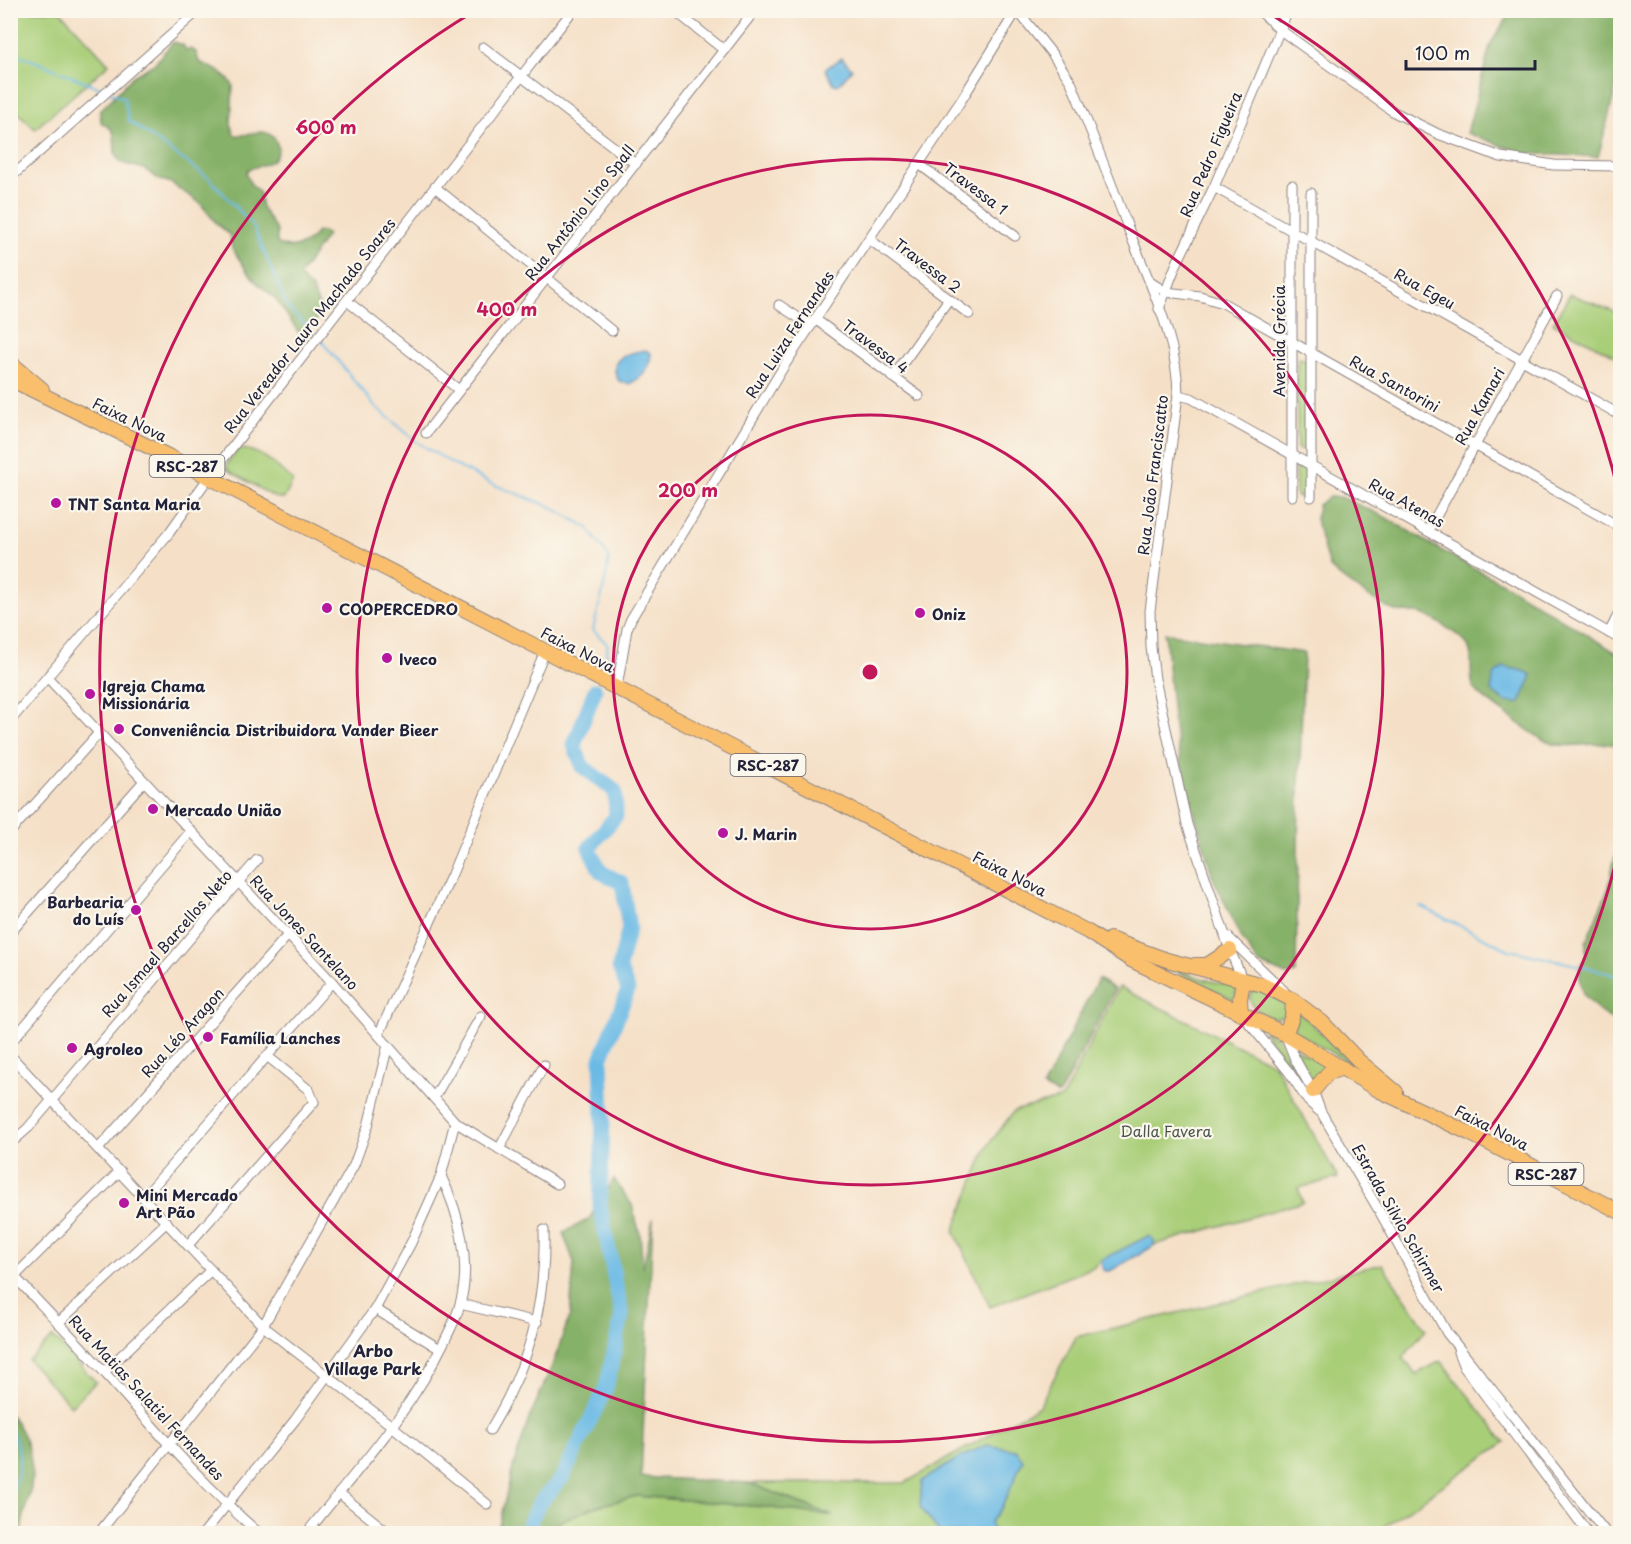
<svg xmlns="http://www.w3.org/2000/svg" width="1631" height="1544" font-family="'Playpen Sans',sans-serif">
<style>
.green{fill:#a9ce78;stroke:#66785a;stroke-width:1.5}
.forest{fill:#86b168;stroke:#546a52;stroke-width:1.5}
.water{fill:#6abae5;stroke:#466e90;stroke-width:1.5}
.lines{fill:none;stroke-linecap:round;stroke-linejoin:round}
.stream{stroke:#6abae5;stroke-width:2}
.river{stroke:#6abae5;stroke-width:15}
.minor-casing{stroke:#8c8181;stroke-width:11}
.highway-casing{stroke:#8c8181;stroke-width:16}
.minor{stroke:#fff;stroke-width:9}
.highway{stroke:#f9bf6d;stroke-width:14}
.ring{fill:none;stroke:#c2185b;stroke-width:3}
.poi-dot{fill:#b5179e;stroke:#fbf7ec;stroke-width:2}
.labels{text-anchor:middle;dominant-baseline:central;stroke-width:4.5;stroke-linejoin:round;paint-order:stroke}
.shield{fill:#fbf7ec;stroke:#636270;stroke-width:1.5}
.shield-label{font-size:14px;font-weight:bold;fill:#22223b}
.street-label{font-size:15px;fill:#22223b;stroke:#fbf7ec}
.poi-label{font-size:15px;font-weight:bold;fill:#22223b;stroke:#fbf7ec;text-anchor:start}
.park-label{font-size:15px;fill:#4a564d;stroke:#fbf7ec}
.neighbourhood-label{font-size:16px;font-weight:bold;fill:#22223b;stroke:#fbf7ec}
.centre{fill:#c2185b;stroke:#fbf7ec;stroke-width:3}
.ring-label{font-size:18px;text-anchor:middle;font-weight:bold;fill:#c2185b;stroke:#fbf7ec;stroke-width:4.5;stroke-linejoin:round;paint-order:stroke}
</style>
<rect width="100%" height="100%" fill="#fbf7ec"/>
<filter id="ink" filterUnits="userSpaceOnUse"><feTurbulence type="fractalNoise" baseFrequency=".0167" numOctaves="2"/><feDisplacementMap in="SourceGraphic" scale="12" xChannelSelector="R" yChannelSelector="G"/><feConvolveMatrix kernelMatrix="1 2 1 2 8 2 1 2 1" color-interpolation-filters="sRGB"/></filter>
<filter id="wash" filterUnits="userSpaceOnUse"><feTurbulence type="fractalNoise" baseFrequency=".008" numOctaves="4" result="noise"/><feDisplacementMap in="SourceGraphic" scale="24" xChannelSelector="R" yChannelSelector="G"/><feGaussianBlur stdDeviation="1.35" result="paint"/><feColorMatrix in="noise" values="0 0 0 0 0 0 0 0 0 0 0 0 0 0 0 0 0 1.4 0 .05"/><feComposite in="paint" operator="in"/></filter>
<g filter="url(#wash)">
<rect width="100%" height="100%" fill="#f5e0c7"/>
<g class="green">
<polygon points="10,11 60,11 109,64 35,129 11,106"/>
<polygon points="1570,294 1620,314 1620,359 1553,323"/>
<polygon points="1299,358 1307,360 1308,447 1305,450 1299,450 1297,448 1297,363"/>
<path d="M239,449C261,449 277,466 293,481L284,499L274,497L226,469L229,460Z"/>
<polygon points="1298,464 1304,465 1307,468 1308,498 1296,496 1295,468"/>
<polygon points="1162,964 1203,979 1237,987 1234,1000"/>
<polygon points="1119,987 1274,1064 1338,1178 1298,1188 1303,1202 1154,1245 1153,1240 1102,1260 1094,1267 990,1307 954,1231 987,1147 1014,1111 1062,1098"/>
<path d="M1259,990L1285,1002L1287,1008L1286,1014C1273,1023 1253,1012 1249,997L1253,991Z"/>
<polygon points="1298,1010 1354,1066 1293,1030"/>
<polygon points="1263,1030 1278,1037 1301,1082"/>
<polygon points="1293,1047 1329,1067 1313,1083"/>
<polygon points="1382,1264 1426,1329 1403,1358 1416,1374 1441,1361 1505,1442 1375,1533 552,1534 556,1523 594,1507 637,1496 764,1507 830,1515 749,1483 905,1483 1039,1406 1076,1337"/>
<polygon points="53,1337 96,1382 71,1406 28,1360"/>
</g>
<g class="forest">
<polygon points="1512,10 1620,11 1620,72 1598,157 1522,153 1467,133 1491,43"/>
<path d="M173,42L183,45L186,50L191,49L196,52L199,62C213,68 224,72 233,85L231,124L234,135C245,137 253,131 263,132C277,134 284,152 271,161C266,165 255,167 248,169L246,174L251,184L259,192L262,208L277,231V243C291,252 309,245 317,232H323L327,235L299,276L312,289L322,313L315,322L299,333L275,298L257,283L245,268L232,248L230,235L216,223L200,203L169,182L160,180L144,169L122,163L117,158L115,152L114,134L111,129L101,122L100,111L133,76L154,64Z"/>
<path d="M1329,497H1341L1383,516L1444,552L1506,585L1620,655V746C1597,739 1571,751 1548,742C1539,739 1478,695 1474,689C1467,674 1477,653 1464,641C1458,634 1430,616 1421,614C1410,612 1400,613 1390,609C1379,604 1336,576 1330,567C1327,562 1317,525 1316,518C1316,514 1318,509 1318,505Z"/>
<polygon points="1165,633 1304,653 1299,789 1296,973 1286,975 1258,963 1242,939 1213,878 1184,777 1174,728"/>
<polygon points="1620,846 1620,1025 1600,1012 1583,994 1580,981 1580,968 1586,956 1586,942 1609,887 1614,860"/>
<polygon points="1098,979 1115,989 1059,1095 1043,1087"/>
<polygon points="614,1179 632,1205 640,1234 643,1268 653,1218 641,1477 749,1483 833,1516 764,1507 637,1496 594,1507 556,1523 552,1533 497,1533 513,1467 529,1419 554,1361 570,1315 574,1262 563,1233 589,1219"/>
<path d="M11,1415C26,1435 35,1461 31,1487C28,1503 22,1517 21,1533H11Z"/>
</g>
<g class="water">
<polygon points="842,58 852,69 838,85 834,84 825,69"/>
<path d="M645,350L651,353C650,370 643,377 629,384L619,381C606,358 627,353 645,350Z"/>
<polygon points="1504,667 1524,671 1532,675 1520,703 1506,702 1491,691 1494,675"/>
<polygon points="1148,1236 1154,1240 1154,1245 1150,1248 1110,1271 1105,1271 1102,1268 1101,1260"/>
<polygon points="986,1445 1016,1450 1023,1460 1002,1507 990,1523 995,1533 940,1533 920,1507 922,1481 957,1459"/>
</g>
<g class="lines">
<g class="stream">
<polyline points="10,51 105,90"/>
<polyline points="110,92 124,98 129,121 210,179 253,226 288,308 316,335"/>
<path d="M320,339L375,406L417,442L453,464L492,484L549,506L587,527L609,557C607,582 598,606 593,630L608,645L604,667"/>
<polyline points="1420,906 1509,950 1594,969 1620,977"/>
<path d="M10,1428C25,1454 20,1473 10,1499"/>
</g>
<polyline class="river" points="524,1534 539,1503 562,1478 606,1388 622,1316 600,1206 603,1119 601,1059 628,990 619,967 629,928 622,883 601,872 589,848 616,816 615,791 583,767 574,745 595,690"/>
</g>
</g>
<g filter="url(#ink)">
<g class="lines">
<g class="minor-casing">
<g id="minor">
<polyline points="674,10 724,50"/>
<path d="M1017,10L1053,55L1071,82C1093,135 1113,188 1133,241C1152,289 1178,342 1178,395L1150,611L1151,647L1155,679L1187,824L1230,950L1243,981"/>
<polyline points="1259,10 1279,29 1394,112 1438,134 1501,157 1554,165 1620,166"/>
<polyline points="483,47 636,164"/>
<polyline points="919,164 1015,236"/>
<polyline points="10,178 199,10"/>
<polyline points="435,187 612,331"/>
<polyline points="1214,187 1620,415"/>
<polyline points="869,239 969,314"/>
<polyline points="1150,282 1166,292 1200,296 1223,303 1620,527"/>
<polyline points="347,301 459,390"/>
<polyline points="779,305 811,326"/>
<polyline points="1159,309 1176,265 1214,187 1288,10"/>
<polyline points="815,319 919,396"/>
<polyline points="893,377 949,299"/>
<polyline points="1178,395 1191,398 1620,639"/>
<polyline points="426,433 755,10"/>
<polyline points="1292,496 1292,185"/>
<polyline points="1311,497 1311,193"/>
<polyline points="1428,531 1557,296"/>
<polyline points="1609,633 1620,611"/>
<polyline points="48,678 332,982 455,1122 557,1184"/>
<polyline points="617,687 627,629 631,619 784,366 962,99 1017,10"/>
<polyline points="10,721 169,533 209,477 573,10"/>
<polyline points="10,832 99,733"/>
<polyline points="10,933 144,781"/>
<polyline points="1227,936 1284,991"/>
<polyline points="1244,1017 1289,1072 1308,1101 1319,1111"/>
<polyline points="379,1034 452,874 545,651"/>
<polyline points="1285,1034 1295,1059 1313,1091 1321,1112 1381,1214 1447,1333 1607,1534"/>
<polyline points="10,1043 191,831"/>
<polyline points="10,1055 263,1326 392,1426 487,1504"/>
<polyline points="434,1098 481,1016"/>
<polyline points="10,1144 28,1128 257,860"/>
<polyline points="98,1149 288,935"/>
<polyline points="499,1149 544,1065"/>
<polyline points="144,1197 332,982"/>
<polyline points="188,1245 314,1102 309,1090 267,1056"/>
<path d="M15,1277C45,1309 76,1340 105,1373C155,1429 203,1485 260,1534"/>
<polyline points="11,1280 120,1171"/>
<polyline points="460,1304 537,1322"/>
<polyline points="375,1309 440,1349"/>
<polyline points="58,1323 167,1222"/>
<polyline points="1458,1352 1464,1367 1589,1534"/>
<polyline points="104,1372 211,1270"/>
<path d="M490,1430C529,1366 546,1305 544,1230"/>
<polyline points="339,1493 390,1534"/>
<polyline points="98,1534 263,1326 354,1165 368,1126 388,1045"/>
<polyline points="203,1534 295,1420 375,1309 411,1243 441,1176 455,1122"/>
<path d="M306,1534C355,1472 410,1413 444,1342C450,1330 457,1317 460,1304C472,1262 459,1213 441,1176"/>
</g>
</g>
<g class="highway-casing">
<g id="highway">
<polyline points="10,362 42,389"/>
<polyline points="10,379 172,458 1088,932 1131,960 1285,1034 1378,1090 1471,1134 1620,1212"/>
<polyline points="1110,939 1167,960 1263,985 1293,1000 1322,1022 1360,1062 1396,1092"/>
<polyline points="1195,965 1207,965 1230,950"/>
<polyline points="1241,1014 1240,999 1243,981"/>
<polyline points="1285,1034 1292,1017 1293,1000"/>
<polyline points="1313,1091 1328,1073 1343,1068"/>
</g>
</g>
<use href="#minor" class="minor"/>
<use href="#highway" class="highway"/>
</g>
</g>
<g class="ring">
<circle cx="870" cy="672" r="257"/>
<circle cx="870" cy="672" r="513"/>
<path d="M1620 845A770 770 0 1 1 473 12M1267 12A770 770 0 0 1 1620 499"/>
</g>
<g class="poi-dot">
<circle cx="56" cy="503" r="6"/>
<circle cx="327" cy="608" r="6"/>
<circle cx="920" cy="613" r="6"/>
<circle cx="387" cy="658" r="6"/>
<circle cx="90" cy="694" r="6"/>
<circle cx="119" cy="729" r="6"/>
<circle cx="153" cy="809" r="6"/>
<circle cx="723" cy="833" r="6"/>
<circle cx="136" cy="910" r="6"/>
<circle cx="208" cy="1037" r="6"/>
<circle cx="72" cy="1048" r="6"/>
<circle cx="124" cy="1203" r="6"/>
</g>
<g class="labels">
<g class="shield">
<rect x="149.5" y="455" width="75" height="22" rx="4.5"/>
<rect x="730.5" y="754" width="75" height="22" rx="4.5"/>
<rect x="1508.5" y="1163" width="75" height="22" rx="4.5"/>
</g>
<g class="shield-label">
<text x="187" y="466">RSC-287</text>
<text x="768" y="765">RSC-287</text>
<text x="1546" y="1174">RSC-287</text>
</g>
<g class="street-label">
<text transform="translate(1210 154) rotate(-67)">Rua Pedro Figueira</text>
<text transform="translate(976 188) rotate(37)">Travessa 1</text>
<text transform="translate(579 212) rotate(-52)">Rua Antônio Lino Spall</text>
<text transform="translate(928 265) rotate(37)">Travessa 2</text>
<text transform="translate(1425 288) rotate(29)">Rua Egeu</text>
<text transform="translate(309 325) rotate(-52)">Rua Vereador Lauro Machado Soares</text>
<text transform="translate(789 334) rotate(-57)">Rua Luiza Fernandes</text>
<text transform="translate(1278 341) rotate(-90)">Avenida Grécia</text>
<text transform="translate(876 346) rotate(37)">Travessa 4</text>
<text transform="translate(1395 383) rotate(29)">Rua Santorini</text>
<text transform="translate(1479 406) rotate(-61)">Rua Kamari</text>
<text transform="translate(130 419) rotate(26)">Faixa Nova</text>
<text transform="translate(1152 475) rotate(-83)">Rua João Franciscatto</text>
<text transform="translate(1407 502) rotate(29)">Rua Atenas</text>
<text transform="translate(578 649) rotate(27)">Faixa Nova</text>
<text transform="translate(1010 873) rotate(27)">Faixa Nova</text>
<text transform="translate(305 932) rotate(47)">Rua Jones Santelano</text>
<text transform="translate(166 943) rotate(-49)">Rua Ismael Barcellos Neto</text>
<text transform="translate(182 1032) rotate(-48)">Rua Léo Aragon</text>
<text transform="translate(1492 1127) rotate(27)">Faixa Nova</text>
<text transform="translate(1399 1218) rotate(60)">Estrada Silvio Schirmer</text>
<text transform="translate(147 1397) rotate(47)">Rua Matias Salatiel Fernandes</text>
</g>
<g class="poi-label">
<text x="68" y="503">TNT Santa Maria</text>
<text x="339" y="608">COOPERCEDRO</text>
<text x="932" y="613">Oniz</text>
<text x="399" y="658">Iveco</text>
<text x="102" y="685">Igreja Chama<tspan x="102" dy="17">Missionária</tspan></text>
<text x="131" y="729">Conveniência Distribuidora Vander Bieer</text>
<text x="165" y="809">Mercado União</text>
<text x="735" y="833">J. Marin</text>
<text x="124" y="901" text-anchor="end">Barbearia<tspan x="124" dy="17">do Luís</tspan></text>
<text x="220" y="1037">Família Lanches</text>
<text x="84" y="1048">Agroleo</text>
<text x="136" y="1194">Mini Mercado<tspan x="136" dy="17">Art Pão</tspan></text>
</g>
<g class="park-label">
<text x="1166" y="1130">Dalla Favera</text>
</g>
<g class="neighbourhood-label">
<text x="373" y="1350">Arbo<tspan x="373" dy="18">Village Park</tspan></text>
</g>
</g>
<circle cx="870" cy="672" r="9" class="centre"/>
<g class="ring-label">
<text x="326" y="134">600 m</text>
<text x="507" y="316">400 m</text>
<text x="688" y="497">200 m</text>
</g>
<rect width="1631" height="1544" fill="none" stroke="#fbf7ec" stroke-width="36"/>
<path d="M1406 60v9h129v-9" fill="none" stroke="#22223b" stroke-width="3"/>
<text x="1415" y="60" font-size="18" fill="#22223b" stroke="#fbf7ec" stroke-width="4.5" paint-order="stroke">100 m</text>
</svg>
